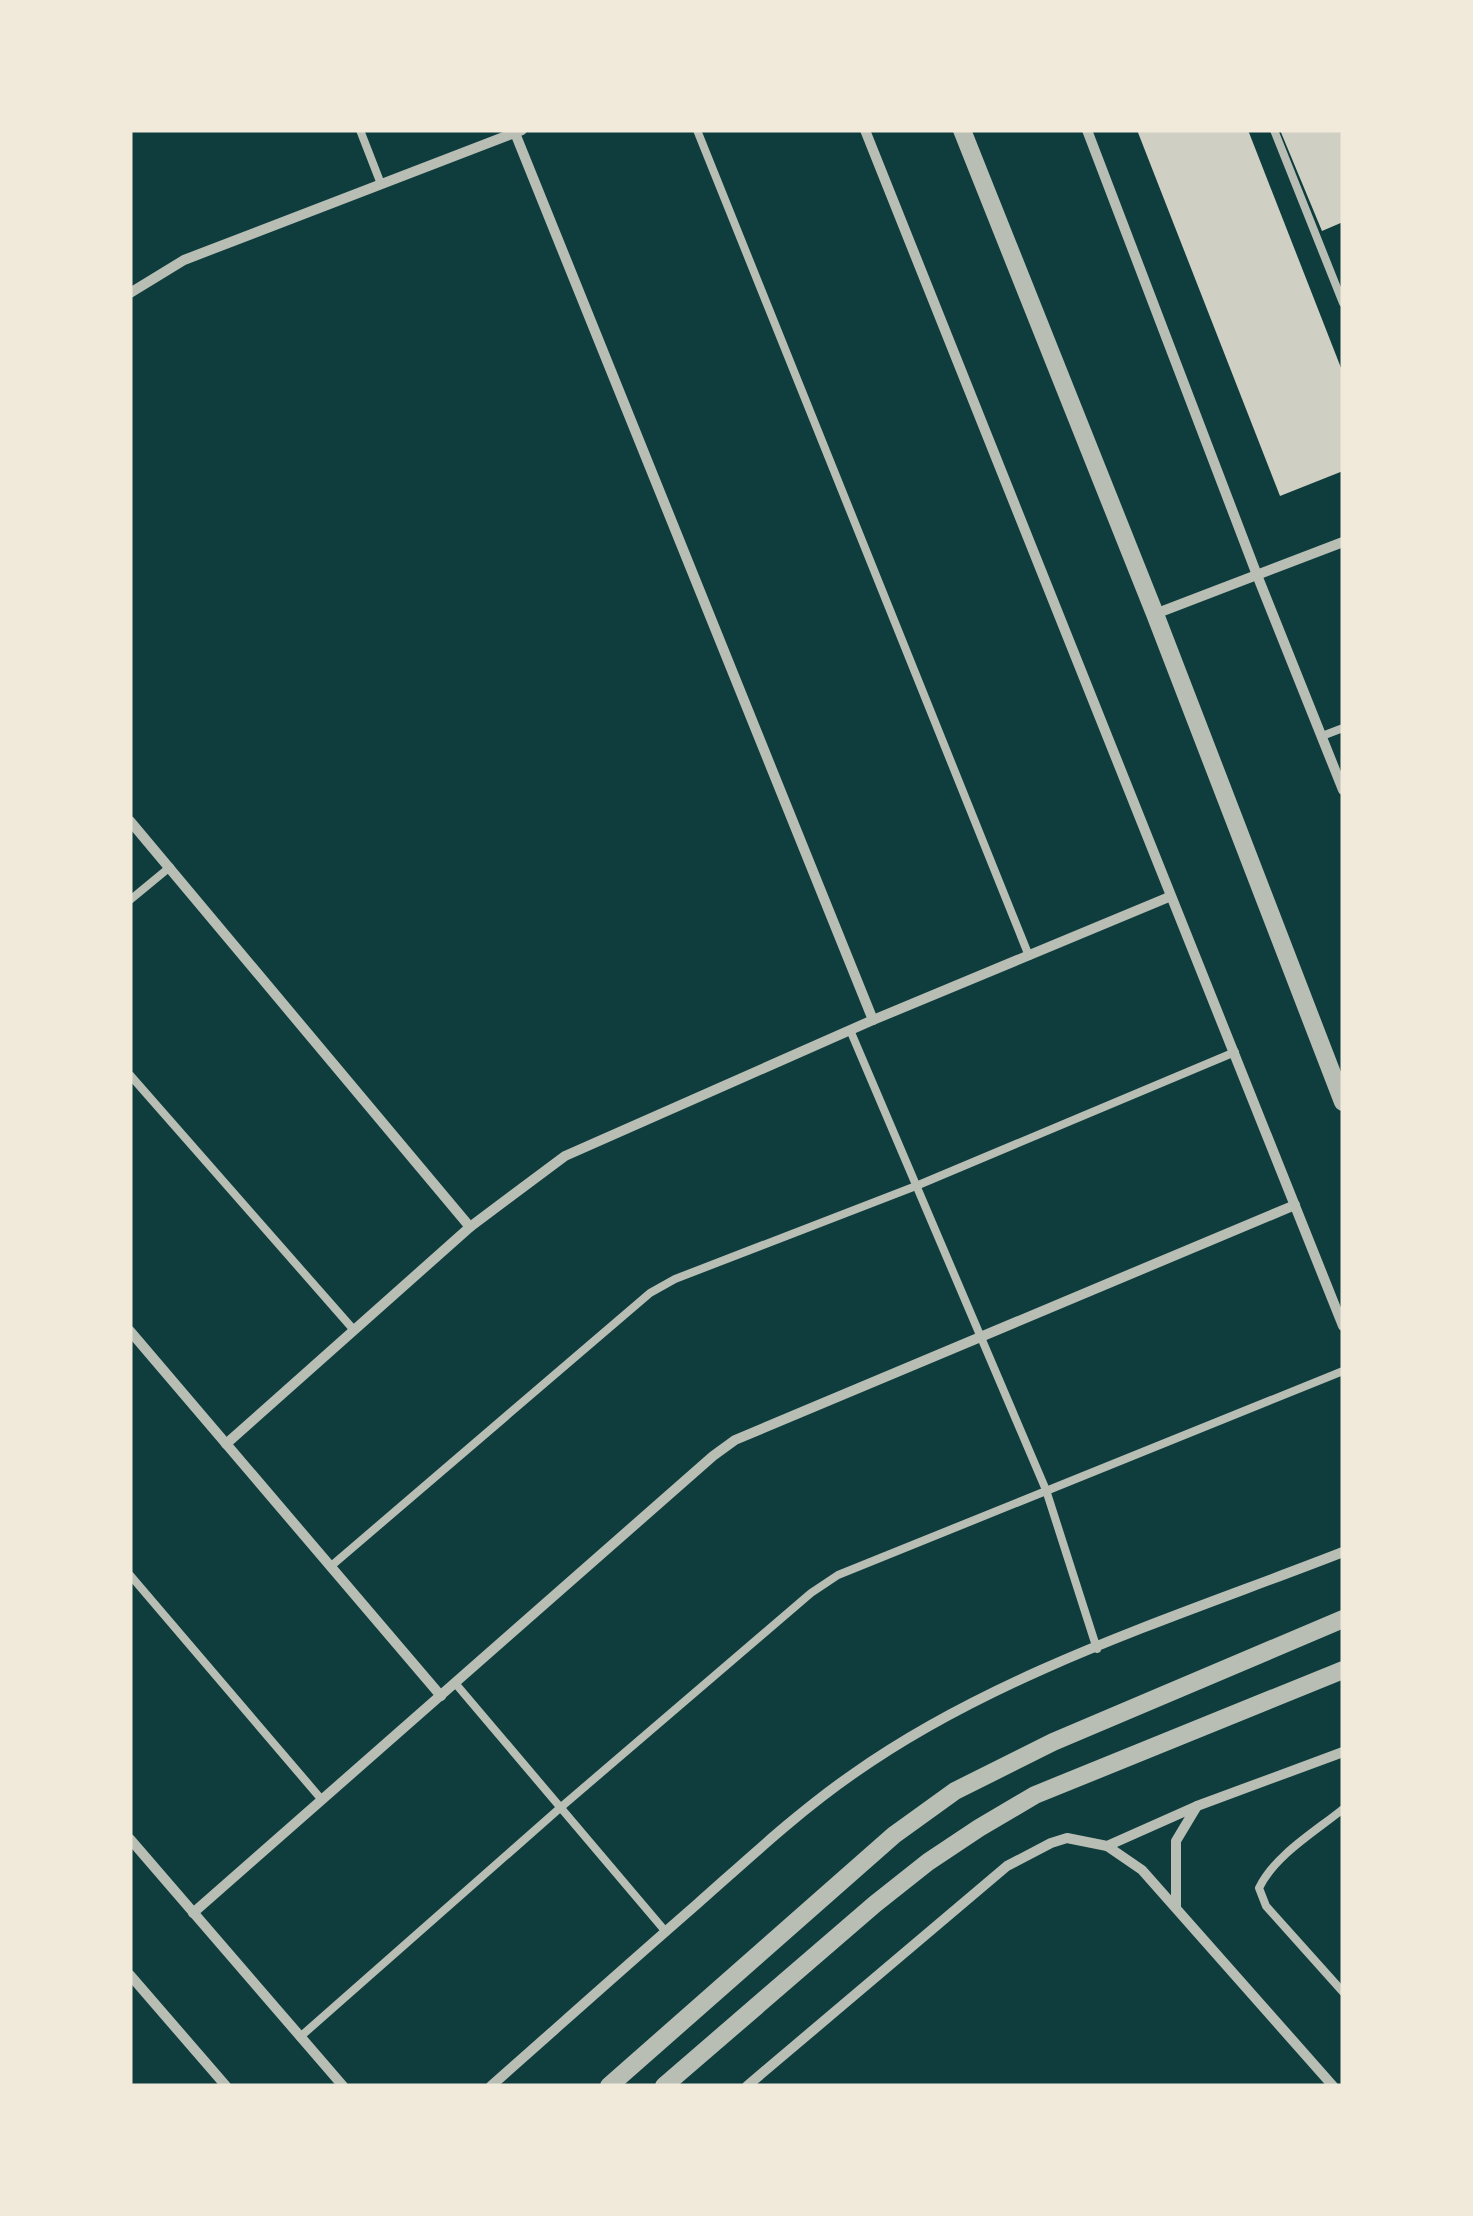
<svg xmlns="http://www.w3.org/2000/svg" width="1473" height="2216" font-family="Georgia,serif">
<style>
.building{fill:#cfcfc3}
.lines{fill:none;stroke-linecap:round;stroke-linejoin:round}
.service{stroke:#b8beb3;stroke-width:8}
.minor{stroke:#b8beb3;stroke-width:10}
.tertiary{stroke:#b8beb3;stroke-width:18}
</style>
<rect width="100%" height="100%" fill="#0f3d3e"/>
<g class="building">
<polygon points="1137,130 1248,130 1343,373 1343,471 1280,496"/>
<polygon points="1280,130 1343,130 1343,222 1322,231"/>
</g>
<g class="lines">
<g class="service">
<polyline points="360,130 381,184"/>
<polyline points="697,130 1029,956"/>
<polyline points="1274,130 1343,303"/>
<polyline points="1322,736 1343,728"/>
<polyline points="130,900 170,867"/>
<polyline points="850,1030 1046,1490 1097,1649"/>
<polyline points="130,1075 353,1329"/>
<polyline points="330,1567 650,1293 675,1279 916,1186 1235,1052"/>
<polyline points="130,1575 322,1800"/>
<polyline points="455,1683 666,1932"/>
<path d="M1343,1809C1316,1831 1275,1855 1259,1888L1266,1906L1343,1992"/>
<polyline points="300,2037 560,1808 811,1593 838,1575 1343,1371"/>
</g>
<g class="minor">
<polyline points="865,130 1343,1326"/>
<polyline points="1087,130 1257,575 1343,790"/>
<polyline points="515,133 873,1020"/>
<polyline points="130,293 184,260 522,130"/>
<polyline points="1155,614 1343,542"/>
<polyline points="130,821 470,1227"/>
<polyline points="130,1331 441,1696"/>
<polyline points="226,1444 470,1227 565,1156 873,1020 1169,897"/>
<polyline points="130,1839 343,2086"/>
<polyline points="1107,1846 1142,1870 1333,2086"/>
<polyline points="1176,1907 1176,1841 1197,1806"/>
<polyline points="193,1913 713,1456 735,1440 1295,1205"/>
<polyline points="130,1975 226,2086"/>
<path d="M491,2086C559,2026 627,1965 696,1905C747,1860 797,1813 853,1774C997,1672 1179,1616 1343,1552"/>
<polyline points="747,2086 1007,1866 1051,1843 1067,1838 1107,1846 1197,1806 1343,1752"/>
</g>
<g class="tertiary">
<polyline points="962,130 1155,614 1343,1102"/>
<polyline points="609,2086 894,1835 955,1791 1053,1742 1343,1619"/>
<polyline points="664,2086 875,1904 928,1862 979,1828 1035,1795 1343,1670"/>
</g>
</g>
<rect width="1473" height="2216" fill="none" stroke="#f1e9da" stroke-width="265"/>
</svg>
